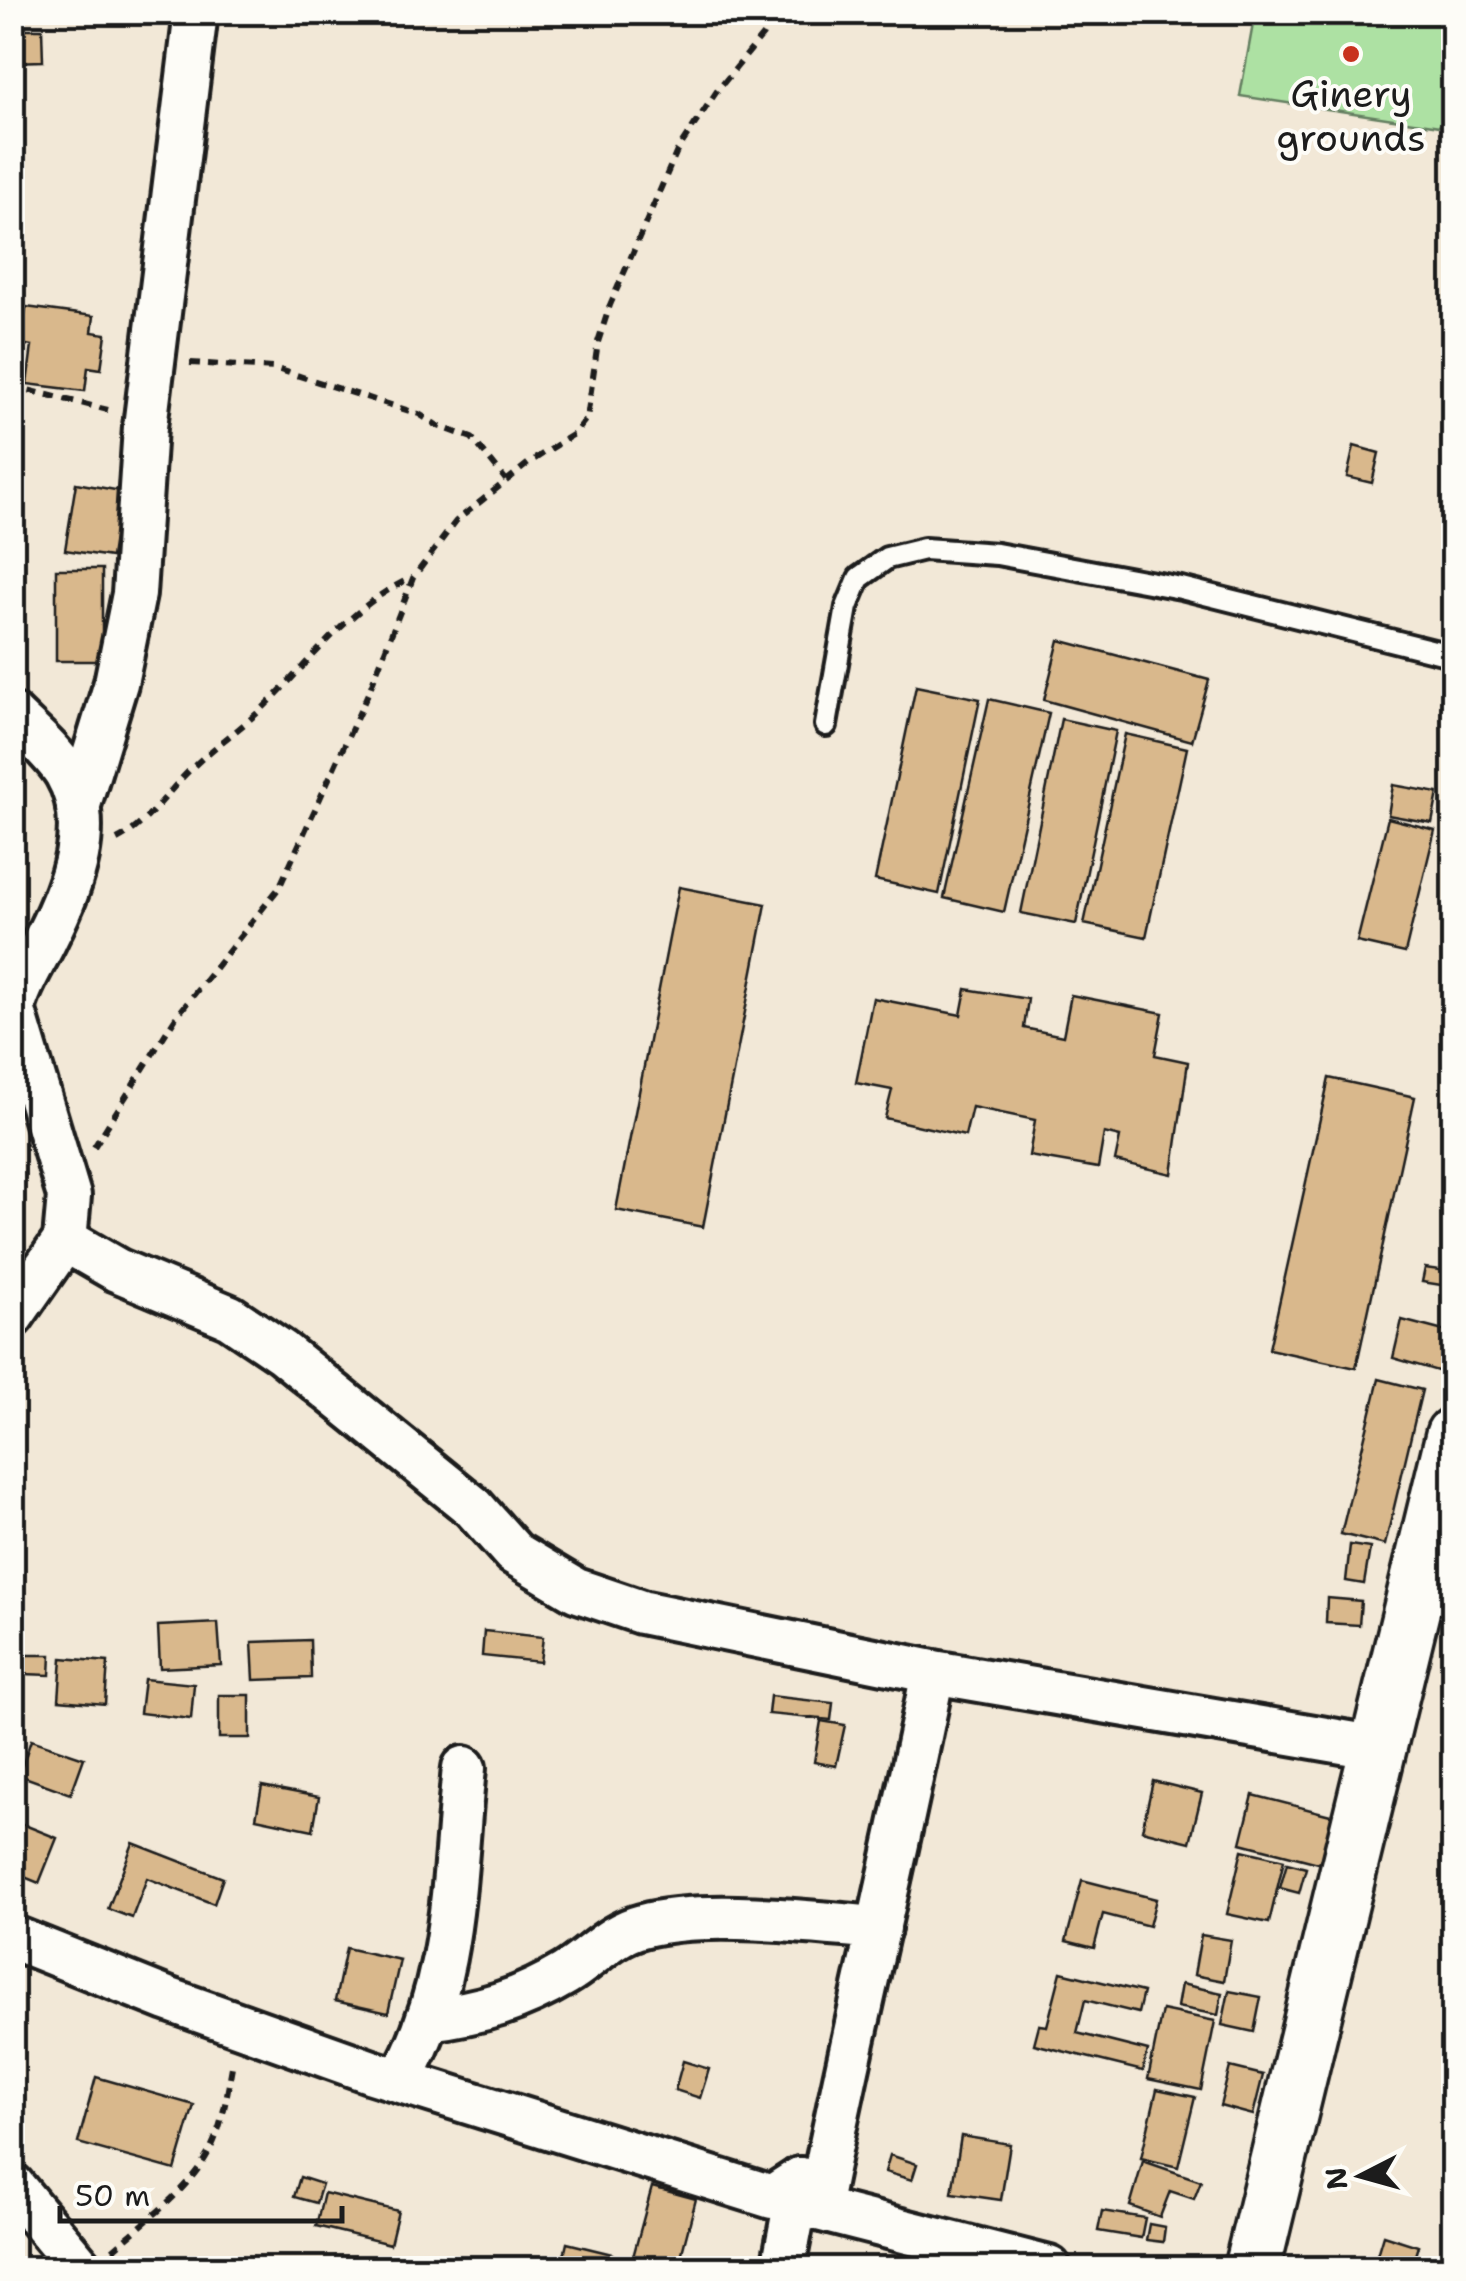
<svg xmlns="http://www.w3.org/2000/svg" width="1466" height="2281" font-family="'Shantell Sans',sans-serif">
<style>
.green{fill:#ade1a3;stroke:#647e60;stroke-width:2.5}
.building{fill:#d9b88c;stroke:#1c1c1c;stroke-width:2.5}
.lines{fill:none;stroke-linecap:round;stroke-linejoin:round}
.service-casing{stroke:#1c1c1c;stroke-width:28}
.minor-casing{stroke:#1c1c1c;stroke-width:50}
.secondary-casing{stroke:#1c1c1c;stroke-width:62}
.path{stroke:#1c1c1c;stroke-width:6;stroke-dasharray:10 8;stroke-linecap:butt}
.service{stroke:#fdfcf7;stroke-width:20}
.minor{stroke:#fdfcf7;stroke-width:42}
.secondary{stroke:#fdfcf7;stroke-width:55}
.poi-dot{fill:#c8321e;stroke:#fdfcf7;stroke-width:4}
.labels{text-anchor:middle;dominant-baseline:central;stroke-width:8;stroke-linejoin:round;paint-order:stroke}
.poi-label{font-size:38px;fill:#1c1c1c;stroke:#fdfcf7}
</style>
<rect width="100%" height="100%" fill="#f2e8d7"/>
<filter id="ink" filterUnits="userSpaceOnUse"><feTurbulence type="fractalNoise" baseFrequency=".01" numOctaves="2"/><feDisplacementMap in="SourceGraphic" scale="20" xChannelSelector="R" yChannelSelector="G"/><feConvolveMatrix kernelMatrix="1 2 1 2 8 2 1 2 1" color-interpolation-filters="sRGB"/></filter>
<g filter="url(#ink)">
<polygon class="green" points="1255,13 1453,13 1453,128 1240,96"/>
<g class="building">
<polygon points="12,29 42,29 43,61 12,62"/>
<polygon points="26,307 94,316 92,332 106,334 101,369 88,367 85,391 27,384 32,346 21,344"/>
<polygon points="1354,446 1379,453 1372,483 1347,477"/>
<polygon points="12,478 24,480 16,547 12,547"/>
<polygon points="76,483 121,491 111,557 65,550"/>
<rect x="56" y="569" width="46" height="92"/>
<polygon points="1059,640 1209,680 1192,741 1044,700"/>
<polygon points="916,686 980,699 939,894 875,880"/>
<polygon points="989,699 1049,713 1004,912 944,898"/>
<polygon points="1061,719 1116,731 1076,924 1021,913"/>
<polygon points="1125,734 1187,748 1146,937 1084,924"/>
<polygon points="1393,785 1438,793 1432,823 1388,815"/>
<polygon points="1388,818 1435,830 1405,953 1357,942"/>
<polygon points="679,887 766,904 703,1227 616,1210"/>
<polygon points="966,989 1028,999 1024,1028 1063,1036 1071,995 1163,1013 1155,1055 1188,1062 1172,1174 1115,1161 1120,1137 1104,1133 1098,1168 1029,1156 1035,1120 972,1107 965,1136 885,1118 892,1090 856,1083 873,998 961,1015"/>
<polygon points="1329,1078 1415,1097 1356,1368 1269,1349"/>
<polygon points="1425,1268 1454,1272 1454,1287 1422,1282"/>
<polygon points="1402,1320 1451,1333 1441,1372 1393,1358"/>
<polygon points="1379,1379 1422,1390 1385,1545 1341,1534"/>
<polygon points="1350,1545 1370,1548 1364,1584 1346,1581"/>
<polygon points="1327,1598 1361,1601 1359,1625 1326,1623"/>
<polygon points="218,1623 221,1665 160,1668 158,1626"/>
<polygon points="484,1631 543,1637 540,1662 482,1656"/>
<polygon points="310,1640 311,1678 254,1680 252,1642"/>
<polygon points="24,1655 51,1655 50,1675 24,1674"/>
<polygon points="62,1658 108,1662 105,1704 59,1700"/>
<polygon points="144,1679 194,1684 191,1719 140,1713"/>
<rect x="219" y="1695" width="31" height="43"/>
<polygon points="770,1696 833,1703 831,1720 768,1714"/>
<polygon points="821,1721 845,1725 836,1766 814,1762"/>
<polygon points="31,1740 84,1758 71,1794 19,1775"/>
<polygon points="1153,1781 1202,1793 1190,1842 1142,1830"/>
<polygon points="262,1786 319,1797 313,1830 256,1818"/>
<polygon points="1253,1795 1338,1817 1326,1865 1241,1843"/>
<polygon points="12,1820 57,1838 39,1883 12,1872"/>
<polygon points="133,1843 223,1878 214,1904 147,1878 132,1918 108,1909"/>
<polygon points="1242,1850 1284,1860 1269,1923 1227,1914"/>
<polygon points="1287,1863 1306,1868 1299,1893 1280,1888"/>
<polygon points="1082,1880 1156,1899 1149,1926 1103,1914 1094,1948 1066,1941"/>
<polygon points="1201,1935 1231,1940 1224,1981 1194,1975"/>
<polygon points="346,1948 400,1960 388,2013 335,2001"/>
<polygon points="1061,1972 1143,1992 1138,2013 1085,2000 1077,2033 1148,2051 1143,2071 1034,2044 1039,2025 1047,2026"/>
<polygon points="1181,1984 1222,1993 1218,2015 1177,2007"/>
<polygon points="1229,1991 1261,1997 1254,2032 1222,2025"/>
<polygon points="1162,2010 1215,2021 1201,2090 1148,2079"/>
<polygon points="683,2061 709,2069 700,2098 675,2090"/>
<polygon points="1230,2067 1263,2075 1253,2115 1220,2106"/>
<polygon points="96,2077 194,2105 175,2170 78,2143"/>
<polygon points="1157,2089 1195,2097 1178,2167 1141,2158"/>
<polygon points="961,2136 1010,2144 1001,2200 952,2193"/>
<polygon points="890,2155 917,2164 912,2180 885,2172"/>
<polygon points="1143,2161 1201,2181 1194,2199 1170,2191 1160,2217 1130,2206"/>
<polygon points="300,2177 322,2184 316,2203 294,2197"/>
<polygon points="652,2187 696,2199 678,2268 630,2268"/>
<polygon points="324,2193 398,2211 390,2244 316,2226"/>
<polygon points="1102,2211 1145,2218 1141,2238 1098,2231"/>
<polygon points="1149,2224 1165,2227 1163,2242 1146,2240"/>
<polygon points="1383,2235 1418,2246 1411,2268 1373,2268"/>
<polygon points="567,2243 612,2254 608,2268 561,2268"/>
</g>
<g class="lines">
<g class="service-casing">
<polyline id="service" points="826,725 847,607 859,578 887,558 924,549 997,554 1181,588 1454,656"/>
</g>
<g class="minor-casing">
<g id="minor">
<path d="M12,715C29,732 53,752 66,773C96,824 72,887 47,936C36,960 21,980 14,1006"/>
<polyline points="78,808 116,683 134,594 145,427 196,12"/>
<polyline points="12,1005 69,1196 65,1240 12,1316"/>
<polyline points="65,1240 117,1270 230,1317 282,1352 473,1507 514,1553 576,1590 641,1612 933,1672 1378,1748"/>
<polyline points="12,1937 167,1999 372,2072 772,2197 800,2179 818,2209 1049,2268"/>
<path d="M428,2019C481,2012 518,2002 565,1974C592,1958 610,1934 642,1926C706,1909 812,1923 879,1928"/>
<path d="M400,2080C456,1984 453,1876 464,1768"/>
<polyline points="12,2185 81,2268"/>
<path d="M818,2209C853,2029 898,1852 933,1672"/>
<polyline points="783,2268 800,2179"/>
</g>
</g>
<g class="secondary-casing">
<polyline id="secondary" points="1252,2268 1454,1435"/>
</g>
<g class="path">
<polyline points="190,363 274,368 419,414 438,426 472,438 506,480"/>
<polyline points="12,386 108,410"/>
<path d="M117,840C149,824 167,791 193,767C217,744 245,726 269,702C314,657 352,605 411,578"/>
<polyline points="94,1147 176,1017 279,888 370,689 413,578 456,521 530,462 574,434 587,418 598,342 610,305 677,151 717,91 763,35 773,12"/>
<path d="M113,2250C144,2222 184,2194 206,2157C223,2129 227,2093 233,2061"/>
</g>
<use href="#service" class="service"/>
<use href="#minor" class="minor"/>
<use href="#secondary" class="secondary"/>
</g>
</g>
<circle class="poi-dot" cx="1351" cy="54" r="10"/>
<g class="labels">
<g class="poi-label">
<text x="1351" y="93">Ginery<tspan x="1351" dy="44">grounds</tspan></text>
</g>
</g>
<rect width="1466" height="2281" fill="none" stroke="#fdfcf7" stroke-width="50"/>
<rect x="25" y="25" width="1416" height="2231" fill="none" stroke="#1c1c1c" stroke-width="4" filter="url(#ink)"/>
<g transform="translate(1361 2176) rotate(264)" stroke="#fdfcf7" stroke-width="8" paint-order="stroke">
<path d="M0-8L18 38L0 25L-18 38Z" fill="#1c1c1c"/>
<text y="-15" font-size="28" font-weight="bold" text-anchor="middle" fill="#1c1c1c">N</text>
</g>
<path d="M60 2206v15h282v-15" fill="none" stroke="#1c1c1c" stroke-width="5"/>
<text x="75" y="2206" font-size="30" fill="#1c1c1c" stroke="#fdfcf7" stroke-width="8" paint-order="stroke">50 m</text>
</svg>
